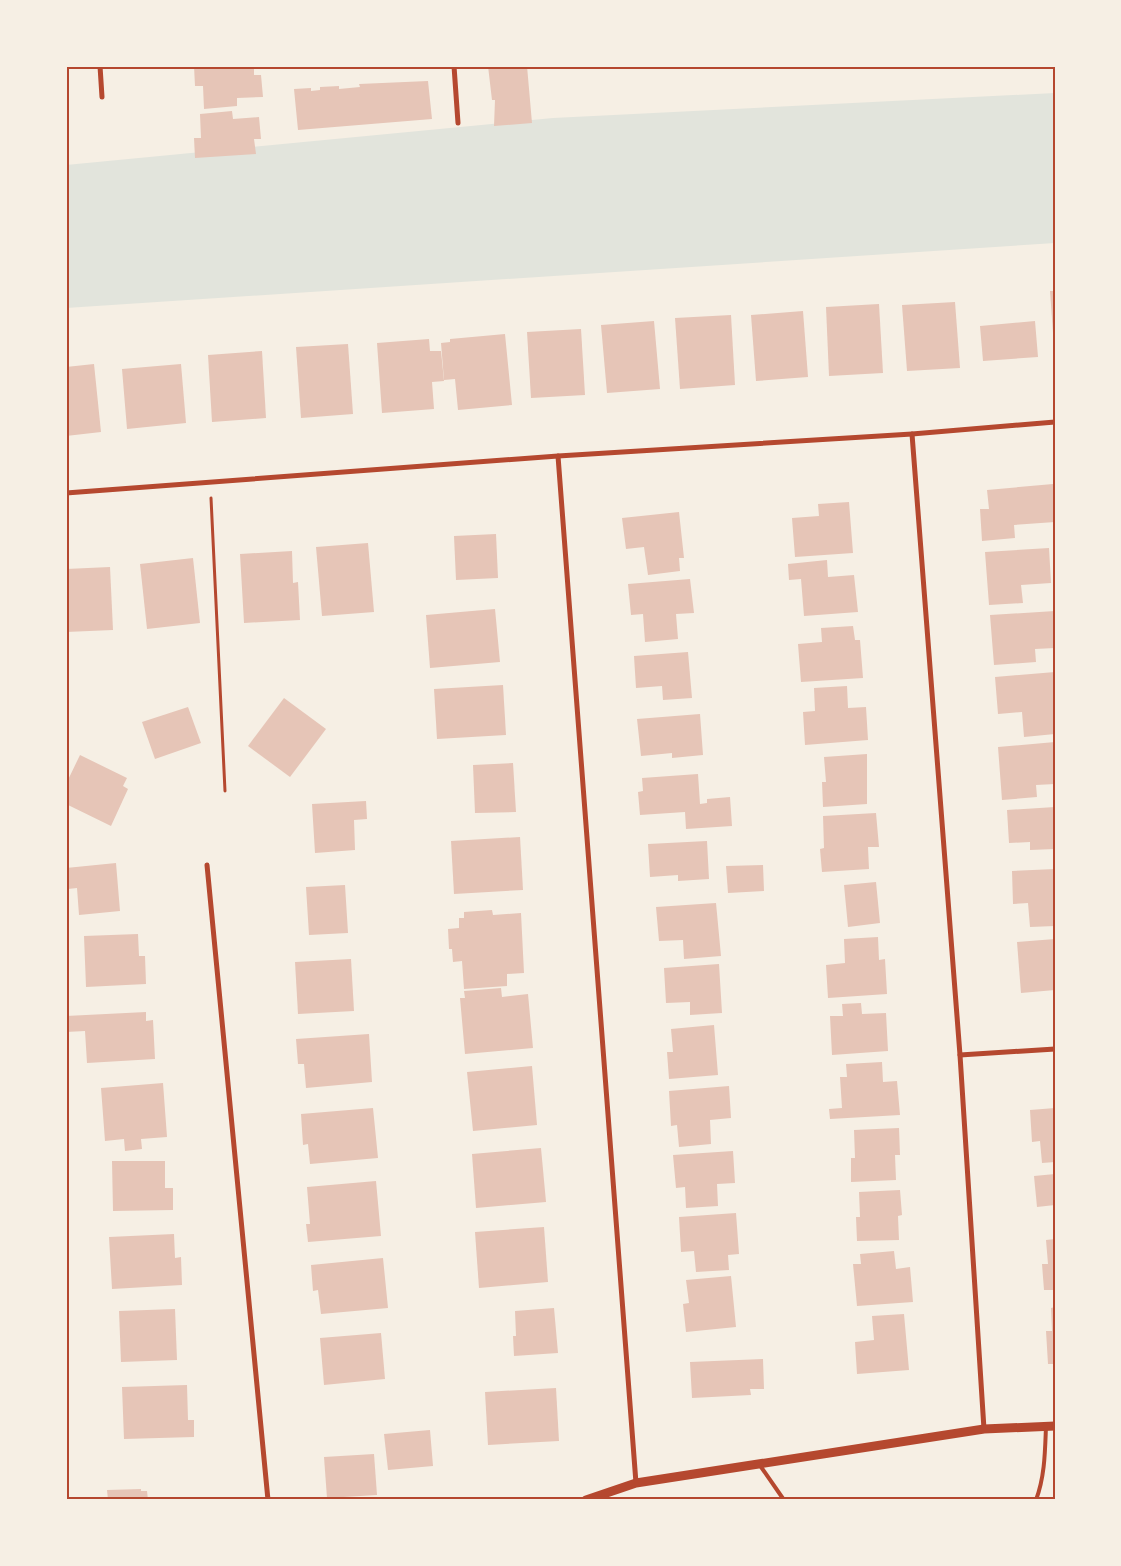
<svg xmlns="http://www.w3.org/2000/svg" width="1121" height="1566" font-family="'Asap Condensed',sans-serif">
<style>
.green{fill:#e2e4dc}
.building{fill:#e6c5b7}
.lines{fill:none;stroke-linecap:round;stroke-linejoin:round}
.path{stroke:#b5482f;stroke-width:3}
.service{stroke:#b5482f;stroke-width:4}
.minor{stroke:#b5482f;stroke-width:5}
.tertiary{stroke:#b5482f;stroke-width:9}
.neatline{fill:none;stroke:#b5482f;stroke-width:2}
</style>
<rect width="100%" height="100%" fill="#f6efe4"/>
<polygon class="green" points="1055,93 1055,243 66,308 66,165 553,118"/>
<g class="building">
<polygon points="194,66 254,66 254,75 261,75 263,97 237,98 237,106 204,109 203,86 195,86"/>
<polygon points="488,66 527,66 532,123 494,126 495,100 492,100"/>
<polygon points="428,81 432,119 298,130 294,89 311,88 311,91 320,90 320,87 339,86 339,89 360,87 359,84"/>
<polygon points="232,111 233,119 259,117 261,139 254,139 256,154 195,158 194,138 201,138 200,114"/>
<polygon points="1050,291 1055,291 1055,333 1053,333"/>
<polygon points="955,302 960,368 907,371 902,305"/>
<polygon points="879,304 883,373 829,376 826,307"/>
<polygon points="803,311 808,377 756,381 751,315"/>
<polygon points="731,315 735,385 680,389 675,318"/>
<polygon points="654,321 660,389 607,393 601,325"/>
<polygon points="1035,321 1038,357 983,361 980,326"/>
<polygon points="581,329 585,395 531,398 527,332"/>
<polygon points="505,334 512,405 458,410 455,379 444,380 441,343 450,342 450,339"/>
<polygon points="429,339 430,351 441,351 444,381 432,382 434,409 382,413 377,343"/>
<polygon points="348,344 353,414 301,418 296,347"/>
<polygon points="262,351 266,418 212,422 208,355"/>
<polygon points="94,364 101,432 66,436 66,367"/>
<polygon points="181,364 186,423 127,429 122,369"/>
<polygon points="1053,484 1055,522 1014,525 1015,538 982,541 980,509 989,509 987,490"/>
<polygon points="849,502 853,553 795,557 792,518 819,516 818,504"/>
<polygon points="679,512 684,558 679,558 680,571 648,575 644,547 626,549 622,518"/>
<polygon points="496,534 498,578 456,580 454,536"/>
<polygon points="368,543 374,612 322,616 316,547"/>
<polygon points="1049,548 1051,583 1021,585 1023,603 989,605 985,552"/>
<polygon points="292,551 293,583 298,582 300,620 244,623 240,554"/>
<polygon points="193,558 200,623 147,629 140,564"/>
<polygon points="827,560 828,577 854,575 858,612 804,616 801,579 789,580 788,564"/>
<polygon points="110,567 113,630 66,632 66,569"/>
<polygon points="690,579 694,613 676,614 678,639 645,642 643,614 631,615 628,584"/>
<polygon points="495,609 500,662 430,668 426,615"/>
<polygon points="1055,611 1055,648 1035,649 1036,662 994,665 990,615"/>
<polygon points="853,626 855,640 860,640 863,678 801,682 798,644 822,642 821,628"/>
<polygon points="688,652 692,698 663,700 662,686 636,688 634,656"/>
<polygon points="1055,672 1055,734 1024,737 1022,712 998,714 995,677"/>
<polygon points="503,685 506,735 437,739 434,689"/>
<polygon points="847,686 848,708 866,707 868,740 805,745 803,712 815,711 814,688"/>
<polygon points="284,698 326,729 290,777 248,746"/>
<polygon points="188,707 201,743 155,759 142,722"/>
<polygon points="700,714 703,755 672,758 672,753 641,756 637,719"/>
<polygon points="1055,742 1055,784 1036,785 1037,797 1002,800 998,747"/>
<polygon points="867,754 867,804 823,807 822,782 826,782 824,757"/>
<polygon points="80,755 127,778 123,786 128,789 111,826 66,804 66,784"/>
<polygon points="513,763 516,812 475,813 473,765"/>
<polygon points="698,774 700,804 707,803 707,799 730,797 732,826 686,829 685,812 640,815 638,792 643,791 642,778"/>
<polygon points="366,801 367,819 354,820 355,850 315,853 312,804"/>
<polygon points="1055,807 1055,849 1030,850 1030,842 1009,843 1007,810"/>
<polygon points="876,813 879,847 868,847 869,869 822,872 820,849 824,848 823,816"/>
<polygon points="520,837 523,890 454,894 451,841"/>
<polygon points="707,841 709,879 678,881 678,875 650,877 648,844"/>
<polygon points="116,863 120,911 79,915 77,888 68,889 66,868"/>
<polygon points="763,865 764,891 728,893 726,866"/>
<polygon points="1055,869 1055,926 1030,927 1028,903 1013,904 1012,871"/>
<polygon points="876,882 880,923 848,927 844,885"/>
<polygon points="345,885 348,933 309,935 306,887"/>
<polygon points="716,903 721,956 684,959 683,940 659,941 656,907"/>
<polygon points="492,910 493,915 521,913 524,973 507,974 507,986 464,989 462,961 453,962 452,949 449,949 448,929 459,928 459,918 464,918 464,912"/>
<polygon points="138,934 139,956 145,956 146,984 86,987 84,936"/>
<polygon points="878,937 879,960 885,959 887,994 828,998 826,965 845,963 844,939"/>
<polygon points="1055,939 1055,990 1021,993 1017,942"/>
<polygon points="351,959 354,1011 298,1014 295,962"/>
<polygon points="719,964 722,1013 690,1015 690,1002 666,1003 664,968"/>
<polygon points="501,988 502,997 528,994 533,1048 465,1054 460,998 465,998 464,991"/>
<polygon points="861,1003 862,1014 886,1013 888,1051 832,1055 830,1016 843,1016 842,1004"/>
<polygon points="146,1012 146,1021 153,1020 155,1059 87,1063 85,1031 66,1032 66,1016"/>
<polygon points="714,1025 718,1075 669,1079 667,1052 673,1052 671,1029"/>
<polygon points="369,1034 372,1082 306,1088 304,1064 298,1064 296,1039"/>
<polygon points="882,1062 883,1082 897,1081 900,1115 830,1119 829,1109 842,1108 840,1077 847,1077 846,1064"/>
<polygon points="532,1066 537,1125 473,1131 467,1072"/>
<polygon points="163,1083 167,1137 141,1139 142,1149 125,1151 124,1139 105,1141 101,1088"/>
<polygon points="729,1086 731,1118 710,1120 711,1144 679,1147 677,1125 671,1126 669,1091"/>
<polygon points="373,1108 378,1158 310,1164 308,1144 303,1145 301,1114"/>
<polygon points="1055,1108 1055,1162 1042,1163 1040,1141 1032,1142 1030,1110"/>
<polygon points="899,1128 900,1155 895,1155 896,1180 851,1182 851,1158 855,1158 854,1130"/>
<polygon points="541,1148 546,1202 476,1208 472,1154"/>
<polygon points="733,1151 735,1183 717,1184 718,1206 686,1208 685,1187 676,1188 673,1155"/>
<polygon points="112,1161 165,1161 165,1188 173,1188 173,1210 113,1211"/>
<polygon points="1055,1174 1055,1205 1037,1207 1034,1176"/>
<polygon points="376,1181 381,1236 308,1242 306,1224 310,1224 307,1187"/>
<polygon points="900,1190 902,1215 898,1216 899,1240 857,1241 856,1217 860,1217 859,1192"/>
<polygon points="736,1213 739,1254 728,1255 729,1270 696,1272 694,1251 681,1252 679,1217"/>
<polygon points="544,1227 548,1282 479,1288 475,1232"/>
<polygon points="174,1234 175,1258 181,1257 182,1285 112,1289 109,1237"/>
<polygon points="1055,1239 1055,1290 1044,1290 1042,1264 1048,1264 1046,1240"/>
<polygon points="894,1251 896,1269 910,1267 913,1302 857,1306 853,1264 861,1264 860,1254"/>
<polygon points="383,1258 388,1308 321,1314 318,1290 313,1291 311,1265"/>
<polygon points="731,1276 736,1327 686,1332 683,1304 689,1303 686,1280"/>
<polygon points="1055,1307 1055,1364 1048,1364 1046,1331 1052,1331 1051,1308"/>
<polygon points="554,1308 558,1353 514,1356 513,1336 516,1336 515,1311"/>
<polygon points="175,1309 177,1360 121,1362 119,1311"/>
<polygon points="904,1314 909,1370 857,1374 855,1342 874,1340 872,1316"/>
<polygon points="381,1333 385,1379 324,1385 320,1338"/>
<polygon points="763,1359 764,1389 750,1389 751,1395 692,1398 690,1362"/>
<polygon points="187,1385 188,1420 194,1420 194,1437 124,1439 122,1387"/>
<polygon points="556,1388 559,1441 488,1445 485,1392"/>
<polygon points="430,1430 433,1466 388,1470 384,1434"/>
<polygon points="374,1454 377,1495 327,1498 324,1457"/>
<polygon points="141,1489 141,1491 147,1491 148,1500 108,1500 107,1490"/>
</g>
<g class="lines">
<polyline class="path" points="211,498 225,791"/>
<g class="service">
<polyline points="759,1464 784,1500"/>
<path d="M1036,1500C1045,1476 1045,1451 1046,1426"/>
</g>
<g class="minor">
<polyline points="100,66 102,97"/>
<polyline points="454,66 458,123"/>
<polyline points="912,434 960,1055 984,1429"/>
<polyline points="558,456 636,1483"/>
<polyline points="66,493 558,456 912,434 1055,422"/>
<polyline points="207,865 268,1500"/>
<polyline points="960,1055 1055,1049"/>
</g>
<polyline class="tertiary" points="586,1500 636,1483 984,1429 1055,1426"/>
</g>
<rect width="1121" height="1566" fill="none" stroke="#f6efe4" stroke-width="135"/>
<rect x="68" y="68" width="986" height="1430" class="neatline"/>
</svg>
